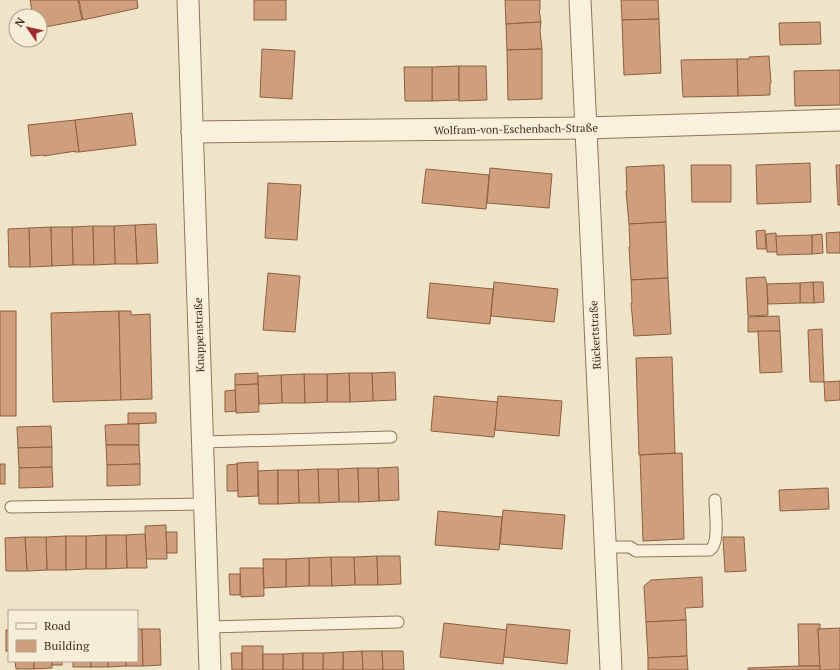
<svg xmlns="http://www.w3.org/2000/svg" width="840" height="670" font-family="'PT Serif',serif">
<style>
.building{fill:#cf9f7d;stroke:#8d5f41}
.lines{fill:none;stroke-linecap:round;stroke-linejoin:round}
.lane-casing{stroke:#8d765c;stroke-width:13}
.street-casing{stroke:#8d765c;stroke-width:23}
.lane{stroke:#faf1dc;stroke-width:11}
.street{stroke:#faf1dc;stroke-width:21}
.labels{text-anchor:middle;dominant-baseline:central;stroke-width:3.5;stroke-linejoin:round;paint-order:stroke}
.street-label{font-size:11px;fill:#3d2e20;stroke:#f7eed8}
</style>
<rect width="100%" height="100%" fill="#f0e4c8"/>
<g class="building">
<polygon points="30,0 78,0 82,20 40,28 40,16 33,16"/>
<polygon points="79,0 137,0 138,8 83,20"/>
<rect x="254" y="0" width="32" height="20"/>
<polygon points="505,0 540,0 540,10 539,10 541,22 506,24"/>
<polygon points="621,0 658,0 659,19 622,20"/>
<polygon points="659,19 661,73 624,75 622,20"/>
<polygon points="541,22 540,31 542,49 507,50 506,24"/>
<polygon points="820,22 821,44 780,45 779,23"/>
<polygon points="262,49 295,51 292,99 260,97"/>
<polygon points="542,49 542,99 508,100 507,50"/>
<polygon points="769,56 771,83 770,83 770,95 738,96 737,59 749,59 749,57"/>
<polygon points="737,59 738,96 683,97 681,60"/>
<polygon points="459,66 459,100 432,101 432,67"/>
<polygon points="459,66 486,66 487,100 459,101"/>
<polygon points="404,67 432,67 432,101 405,101"/>
<polygon points="840,70 840,105 795,106 794,71"/>
<polygon points="132,113 136,145 79,152 75,120"/>
<polygon points="75,120 79,152 75,152 76,151 44,156 44,155 31,156 28,125"/>
<polygon points="810,163 811,202 757,204 756,165"/>
<polygon points="664,165 666,222 629,224 626,191 627,191 626,167"/>
<polygon points="691,165 731,165 731,202 692,202"/>
<polygon points="836,165 840,165 840,205 838,205"/>
<polygon points="490,168 552,174 549,208 487,203"/>
<polygon points="426,169 489,175 486,209 422,203"/>
<polygon points="268,183 301,185 297,240 265,238"/>
<polygon points="666,222 668,278 631,280 629,247 630,247 629,224"/>
<polygon points="156,224 158,263 137,264 135,225"/>
<polygon points="135,225 137,264 115,264 114,226"/>
<polygon points="93,226 94,265 73,265 72,227"/>
<polygon points="93,226 114,226 115,264 94,265"/>
<polygon points="51,227 52,266 30,267 29,228"/>
<polygon points="51,227 72,227 73,265 52,266"/>
<polygon points="29,228 30,267 9,267 8,229"/>
<polygon points="765,230 766,249 757,249 756,231"/>
<polygon points="840,232 840,253 827,253 826,233"/>
<polygon points="776,233 777,252 767,252 766,234"/>
<polygon points="822,234 823,253 812,254 812,235"/>
<polygon points="812,235 812,254 777,255 776,236"/>
<polygon points="268,273 300,276 295,332 263,330"/>
<polygon points="765,277 767,284 768,315 748,316 746,278"/>
<polygon points="668,278 671,334 634,336 631,303 632,303 631,280"/>
<polygon points="494,282 558,289 554,322 491,316"/>
<polygon points="813,282 823,282 824,302 814,303"/>
<polygon points="813,282 814,303 800,303 800,283"/>
<polygon points="430,283 493,289 490,324 427,318"/>
<polygon points="800,283 800,303 768,304 767,284"/>
<rect x="0" y="311" width="16" height="105"/>
<polygon points="119,311 121,400 53,402 51,313"/>
<polygon points="119,311 131,311 131,315 150,314 152,399 121,400"/>
<polygon points="779,316 780,331 748,332 748,317"/>
<polygon points="822,329 824,382 810,382 808,330"/>
<polygon points="758,331 780,331 782,372 760,373"/>
<polygon points="672,357 675,453 639,455 636,358"/>
<polygon points="395,372 396,400 373,401 372,373"/>
<polygon points="258,373 258,384 235,385 235,374"/>
<polygon points="349,373 372,373 373,401 350,402"/>
<polygon points="349,373 350,402 327,402 327,374"/>
<polygon points="304,374 327,374 327,402 305,403"/>
<polygon points="304,374 305,403 282,403 281,375"/>
<polygon points="281,375 282,403 259,404 258,376"/>
<polygon points="840,381 840,400 825,401 824,382"/>
<polygon points="258,384 259,412 236,413 235,385"/>
<polygon points="235,390 236,411 225,412 225,391"/>
<polygon points="434,396 498,402 494,437 431,431"/>
<polygon points="498,396 562,401 559,436 495,430"/>
<polygon points="128,413 156,413 156,423 128,424"/>
<polygon points="128,424 139,424 139,445 106,445 105,425"/>
<polygon points="51,426 52,447 18,448 17,427"/>
<polygon points="106,445 139,445 140,464 107,465"/>
<polygon points="52,447 52,467 19,468 18,448"/>
<polygon points="682,453 684,539 643,541 640,455"/>
<polygon points="258,462 258,496 238,497 237,463"/>
<rect x="0" y="464" width="5" height="20"/>
<polygon points="140,464 140,485 107,486 107,465"/>
<polygon points="237,464 238,491 227,491 227,465"/>
<polygon points="52,467 53,487 19,488 19,468"/>
<polygon points="398,467 399,500 379,501 378,468"/>
<polygon points="358,468 359,502 339,502 338,469"/>
<polygon points="358,468 378,468 379,501 359,502"/>
<polygon points="318,469 338,469 339,502 319,503"/>
<polygon points="318,469 319,503 299,503 298,470"/>
<polygon points="278,470 278,504 259,504 258,471"/>
<polygon points="278,470 298,470 299,503 278,504"/>
<polygon points="828,488 829,509 780,511 779,490"/>
<polygon points="503,510 565,515 562,549 500,544"/>
<polygon points="438,511 502,517 499,550 435,545"/>
<polygon points="166,525 167,559 146,559 145,526"/>
<polygon points="166,532 177,532 177,553 167,553"/>
<polygon points="145,534 147,568 127,568 126,535"/>
<polygon points="106,535 126,535 127,568 106,569"/>
<polygon points="106,535 106,569 86,569 86,536"/>
<polygon points="66,536 66,570 47,570 46,537"/>
<polygon points="66,536 86,536 86,569 66,570"/>
<polygon points="25,537 46,537 47,570 27,571"/>
<polygon points="25,537 27,571 6,571 5,538"/>
<polygon points="723,537 744,537 746,571 725,572"/>
<polygon points="377,556 378,585 355,585 354,557"/>
<polygon points="377,556 400,556 401,584 378,585"/>
<polygon points="331,557 332,586 309,586 309,558"/>
<polygon points="331,557 354,557 355,585 332,586"/>
<polygon points="309,558 309,586 286,587 286,559"/>
<polygon points="263,559 286,559 286,587 264,588"/>
<polygon points="240,568 263,568 264,596 241,597"/>
<polygon points="229,574 240,574 240,595 230,595"/>
<polygon points="702,577 703,607 685,608 686,620 646,622 644,586 651,580"/>
<polygon points="686,620 687,656 648,658 646,622"/>
<polygon points="444,623 507,630 503,664 440,657"/>
<polygon points="507,624 570,630 567,664 504,657"/>
<polygon points="798,624 820,624 820,629 818,629 820,666 799,666"/>
<polygon points="840,628 840,670 820,670 818,629"/>
<polygon points="137,629 142,629 143,666 126,666 126,661 137,661"/>
<polygon points="142,629 160,629 161,665 143,666"/>
<rect x="6" y="630" width="3" height="21"/>
<rect x="242" y="646" width="21" height="24"/>
<polygon points="362,651 363,670 343,670 343,652"/>
<polygon points="362,651 382,651 383,670 363,670"/>
<polygon points="382,651 403,651 404,670 383,670"/>
<polygon points="343,652 343,670 323,670 323,653"/>
<polygon points="231,653 242,653 242,670 232,670"/>
<polygon points="303,653 303,670 283,670 283,654"/>
<rect x="303" y="653" width="20" height="17"/>
<rect x="263" y="654" width="20" height="16"/>
<polygon points="687,656 688,670 648,670 648,658"/>
<polygon points="15,661 34,661 34,669 16,669"/>
<polygon points="34,661 52,661 52,668 34,669"/>
<rect x="52" y="661" width="10" height="4"/>
<rect x="73" y="661" width="18" height="6"/>
<rect x="91" y="661" width="17" height="6"/>
<polygon points="108,661 126,661 126,666 108,667"/>
<polygon points="799,666 820,666 820,670 748,670 748,668"/>
</g>
<g class="lines">
<g class="lane-casing">
<g id="lane">
<polyline points="203,442 391,437"/>
<polyline points="11,507 205,504"/>
<path d="M605,547H630L636,551L710,550C720,543 715,512 715,500"/>
<polyline points="209,627 398,622"/>
</g>
</g>
<g class="street-casing">
<g id="street">
<polyline points="188,0 210,670"/>
<polyline points="580,0 611,670"/>
<polyline points="192,132 586,128 840,120"/>
</g>
</g>
<use href="#lane" class="lane"/>
<use href="#street" class="street"/>
</g>
<g class="labels">
<g class="street-label">
<text transform="translate(516 129) rotate(-1)">Wolfram-von-Eschenbach-Straße</text>
<text transform="translate(199 335) rotate(-92)">Knappenstraße</text>
<text transform="translate(595 335) rotate(-93)">Rückertstraße</text>
</g>
</g>
<rect x="8" y="610" width="130" height="52" fill="#f7eed8" stroke="#ada18e"/>
<rect x="16" y="623" width="20" height="6" fill="#faf1dc" stroke="#ada18e"/>
<text x="44" y="630" font-size="12" fill="#3d2e20">Road</text>
<rect x="16" y="640" width="20" height="12" fill="#cf9f7d" stroke="#ada18e"/>
<text x="44" y="650" font-size="12" fill="#3d2e20">Building</text>
<g transform="translate(28 28) rotate(304)"><circle r="19" fill="#f7eed8" stroke="#ada18e"/>
<path d="M0-3L7 15L0 10L-7 15Z" fill="#9e2a2b"/>
<text y="-6" font-size="11" font-weight="bold" text-anchor="middle" fill="#3d2e20">N</text>
</g>
</svg>
